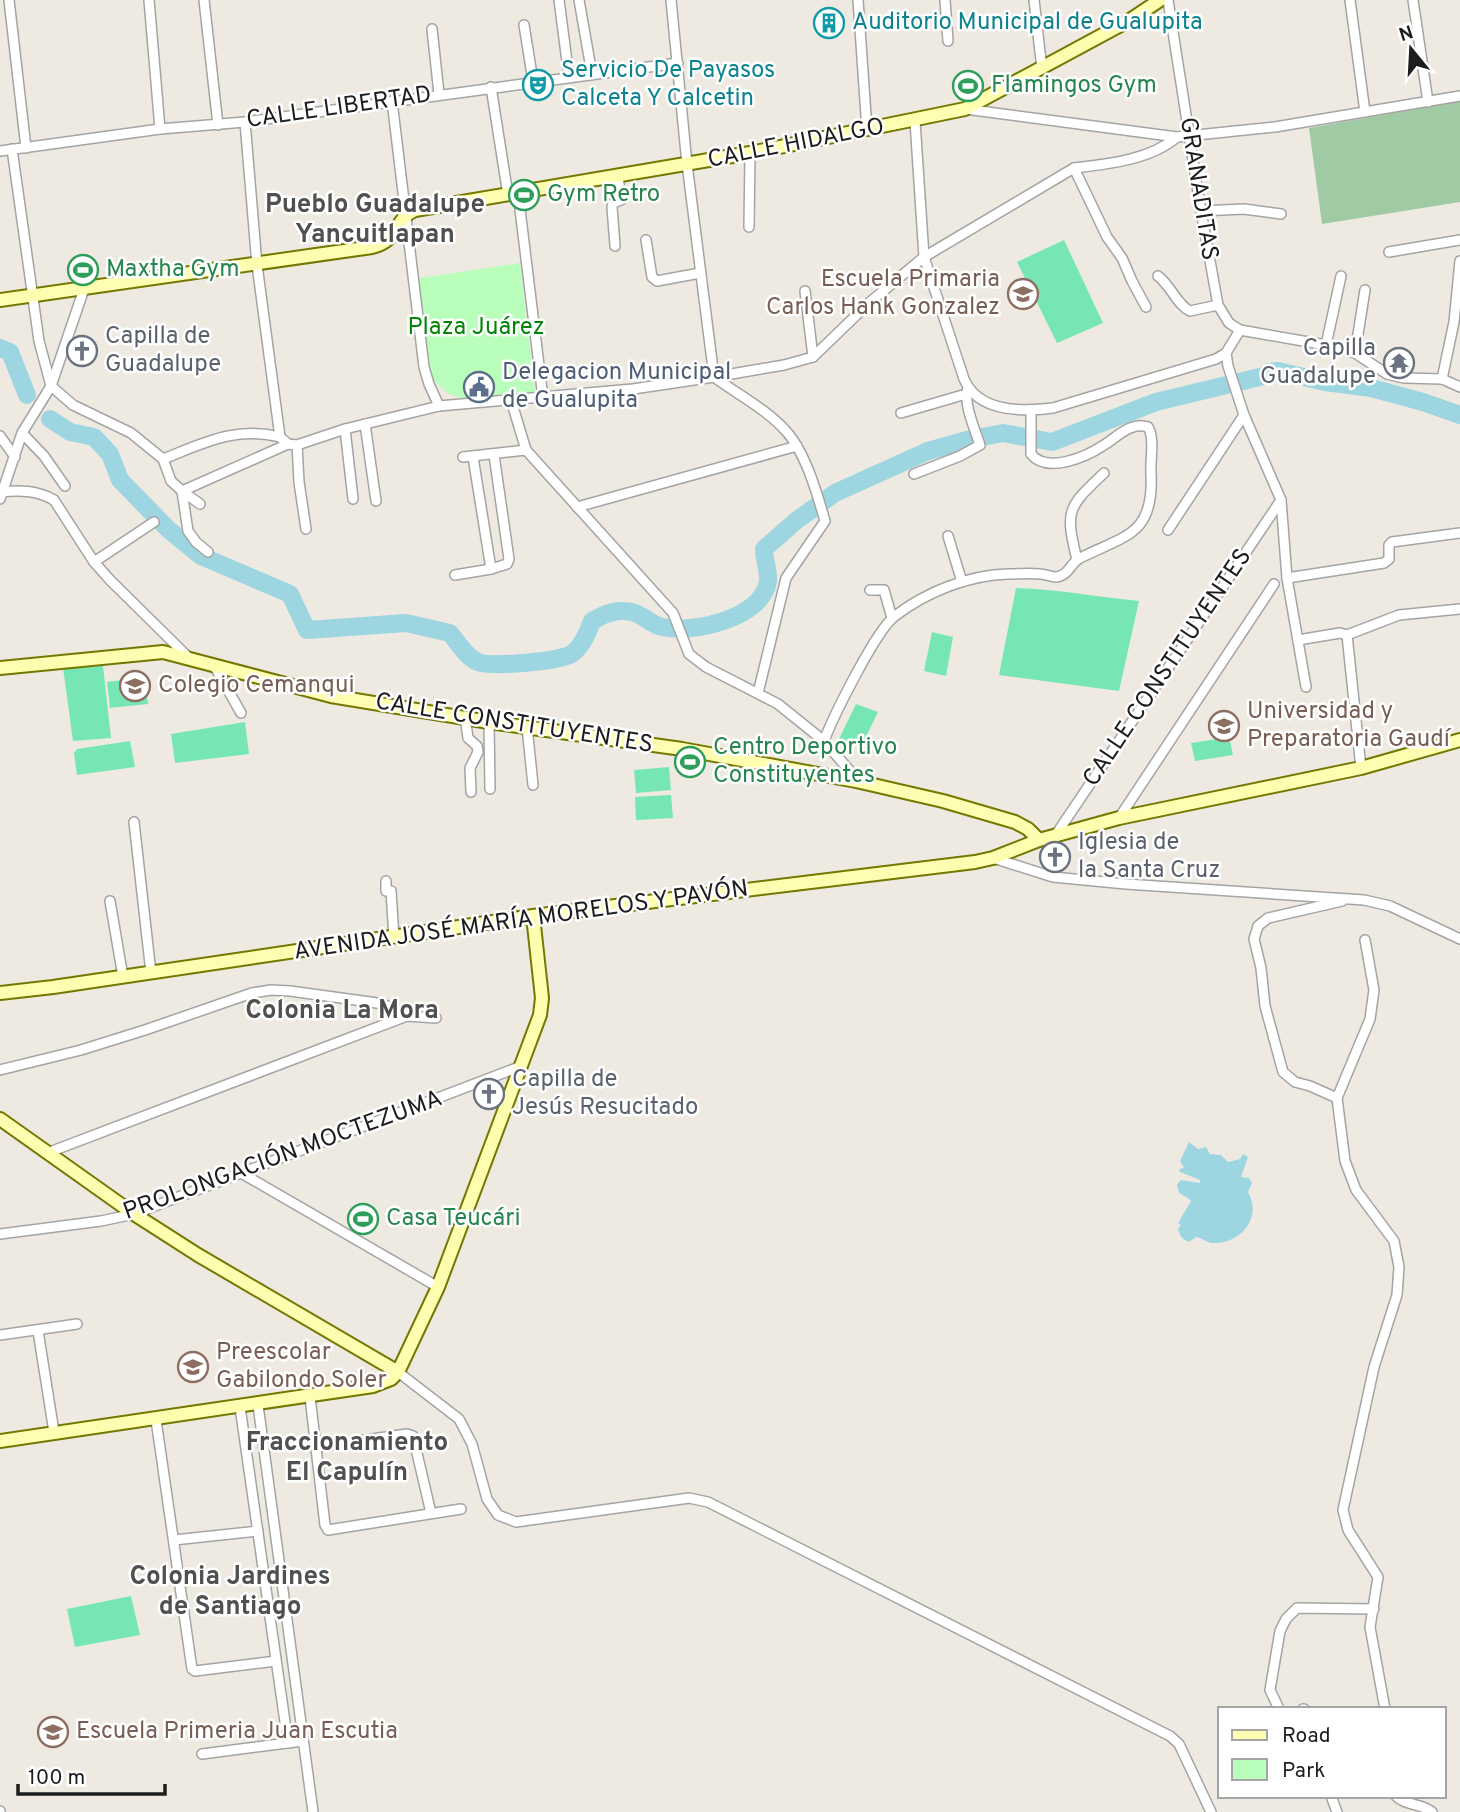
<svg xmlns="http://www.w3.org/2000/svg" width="1460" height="1812" font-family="Overpass,sans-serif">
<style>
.cemetery{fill:#a0caa4}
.park{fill:#b9febb}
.pitch{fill:#77e6b5}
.water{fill:#9dd6e1}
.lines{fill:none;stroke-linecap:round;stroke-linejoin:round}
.river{stroke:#9dd6e1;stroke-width:18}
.street-casing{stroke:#a4a4a4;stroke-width:12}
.secondary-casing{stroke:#727800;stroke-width:16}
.street{stroke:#fff;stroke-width:9}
.secondary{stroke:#fffeb0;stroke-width:12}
.labels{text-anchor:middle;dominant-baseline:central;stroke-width:5;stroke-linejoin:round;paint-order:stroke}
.culture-label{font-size:24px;fill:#0d838f;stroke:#fff;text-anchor:start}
.leisure-label{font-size:24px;fill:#27864d;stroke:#fff;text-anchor:start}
.street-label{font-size:24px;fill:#1d1d1d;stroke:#fff}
.education-label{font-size:24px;fill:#785e54;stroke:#fff;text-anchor:start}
.park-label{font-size:24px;fill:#018504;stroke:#fff}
.worship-label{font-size:24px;fill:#5b616d;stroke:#fff;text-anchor:start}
.service-label{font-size:24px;fill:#4e5e75;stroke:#fff;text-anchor:start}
.neighbourhood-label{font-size:26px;font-weight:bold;fill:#505050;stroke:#fff}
</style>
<rect width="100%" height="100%" fill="#efeae1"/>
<polygon class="cemetery" points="1460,101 1460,202 1322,224 1309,128"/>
<polygon class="park" points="520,263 535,392 461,398 449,394 431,378 419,278"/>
<g class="pitch">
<polygon points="1064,240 1103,323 1057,343 1017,262"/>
<path d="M1016,588C1057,589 1098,597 1139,601L1119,691L999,675Z"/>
<polygon points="932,632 953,637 946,676 924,671"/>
<polygon points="103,666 111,738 73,741 63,668"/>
<polygon points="145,677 148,704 110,708 107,682"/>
<polygon points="856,704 878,712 861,747 839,739"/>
<polygon points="245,722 249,754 175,763 171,734"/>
<polygon points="1229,737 1233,755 1195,761 1191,743"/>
<polygon points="130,741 135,767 77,775 74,753 77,749"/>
<polygon points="669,767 671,790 636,793 634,770"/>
<polygon points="671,795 673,818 636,820 635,797"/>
<polygon points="131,1596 140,1635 75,1647 67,1609"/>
</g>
<path class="water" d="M1189,1142L1198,1149L1206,1147L1210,1154L1221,1155L1228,1162L1240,1159L1243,1154L1248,1157L1241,1177L1249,1178L1252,1183L1248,1192C1263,1218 1240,1245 1211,1243C1206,1242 1202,1238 1196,1237L1189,1242C1182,1239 1180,1236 1178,1229L1181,1225L1178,1223L1191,1201C1184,1193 1178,1197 1177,1184L1181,1180L1200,1183V1180L1180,1172L1179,1169L1184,1168L1180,1161Z"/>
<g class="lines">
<g class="river">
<polyline points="0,348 10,352 27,395"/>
<path d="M50,419L70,432L94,437L110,454L120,480L169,530L201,556L290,594L307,630L406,623L450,633C458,643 468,660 481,663C496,666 562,662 573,653C583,645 588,632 592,621C602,616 612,610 623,611C642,611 648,624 662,627C693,634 763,618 768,581C769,571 764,560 764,549L797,520L835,493L928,451L967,440L1003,433L1052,442L1156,402L1264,376L1269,372L1278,371L1325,382L1371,388L1423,402L1460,415"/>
</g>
<g class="street-casing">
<g id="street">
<polyline points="9,0 26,148"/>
<polyline points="149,0 160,129"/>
<polyline points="204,0 218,125"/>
<polyline points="559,0 569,77"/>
<polyline points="579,0 592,74"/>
<path d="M671,0L687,164L714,377C737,394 766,409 785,430C805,451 817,493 825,521L786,578L758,693"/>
<polyline points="858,0 867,130"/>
<polyline points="945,0 948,41"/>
<polyline points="1034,0 1042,69"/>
<polyline points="1168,0 1201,211 1218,305 1229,323 1240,330 1226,353 1228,366 1244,415 1281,500 1287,578 1306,687"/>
<polyline points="1350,0 1365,112"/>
<polyline points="1413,0 1428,102"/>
<polyline points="524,25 533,81"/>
<polyline points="432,29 439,94"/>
<polyline points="491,87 508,195"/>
<polyline points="392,101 424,367 429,384 439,406"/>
<polyline points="965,109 1177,137 1275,127 1460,96"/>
<path d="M915,121L924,257L964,379C978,412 1022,412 1053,408L1216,359L1226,353"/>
<polyline points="245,122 257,265 280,437 288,444"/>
<polyline points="12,149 39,341 51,386"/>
<polyline points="0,151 160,129 245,122 678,63"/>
<polyline points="1074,168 1107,237 1122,258 1132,281 1146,307"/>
<polyline points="518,193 543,398"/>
<polyline points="1201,211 1244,209 1281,214"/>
<polyline points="749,227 750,153"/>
<polyline points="646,240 652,277 657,281 700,273"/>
<polyline points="615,246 612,207 613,203 621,200 618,176"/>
<polyline points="1389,252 1460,240"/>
<path d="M1158,276C1172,287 1177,305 1190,311L1218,305"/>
<polyline points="805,291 813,357"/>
<polyline points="1240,330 1326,345 1355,353 1387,374 1404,378 1442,379 1460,387"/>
<polyline points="1326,345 1341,276"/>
<polyline points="1355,353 1365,290"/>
<polyline points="1442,379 1454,322 1460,261"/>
<polyline points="51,386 73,405 131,433 163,459"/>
<polyline points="511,400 526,450 673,613 689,654 706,667 778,704 824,741 849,770 856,781"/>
<polyline points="901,413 966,394"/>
<polyline points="365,424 376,501"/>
<polyline points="345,429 353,499"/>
<polyline points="22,433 44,456 65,486"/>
<polyline points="0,436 15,457"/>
<path d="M288,444L297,445L345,429L439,406L633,389L714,377L784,365L813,357L870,302L924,257L1074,168C1108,164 1150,160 1177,137"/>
<polyline points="297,445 299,482 306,529"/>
<polyline points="463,457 526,450"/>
<polyline points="473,457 491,569"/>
<path d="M163,459C204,443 235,426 280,437"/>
<polyline points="163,459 171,481 182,491 188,531 196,542 208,552"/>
<path d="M914,474L960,456L980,445C975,429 963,404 968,388"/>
<polyline points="182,491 288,444"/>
<polyline points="182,491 200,504"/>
<path d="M0,492C19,490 37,490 54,500L94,562L110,580L188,657"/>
<polyline points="0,499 22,433 51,386 84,289"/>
<polyline points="577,507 797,446"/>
<polyline points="1168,530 1244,415"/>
<polyline points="948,536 962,582"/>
<path d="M1077,560C1065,510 1067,508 1104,473"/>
<polyline points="94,562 154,522"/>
<polyline points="455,575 491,569 507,564 509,559 494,455"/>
<polyline points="1287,578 1384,563 1389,559 1389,545 1392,542 1460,533"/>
<polyline points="870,590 884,590 892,618"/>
<polyline points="1347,635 1361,768"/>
<polyline points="1298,640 1340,633 1347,635 1399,615 1460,609"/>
<polyline points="215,667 241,713"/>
<polyline points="465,717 468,738 477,746 478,752 470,768 471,792"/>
<polyline points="489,722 490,789"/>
<polyline points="527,727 533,785"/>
<path d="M824,741C833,717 876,630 895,616C926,592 969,575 1008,574C1019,574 1030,573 1040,574C1045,574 1051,577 1056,577C1070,575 1070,563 1080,558C1126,535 1154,535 1151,474C1150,459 1155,439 1148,427C1131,421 1117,437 1104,445C1086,457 1047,474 1031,454V411"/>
<polyline points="1119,818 1274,584"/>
<polyline points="134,822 151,973"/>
<polyline points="1055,836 1281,500"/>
<polyline points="993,858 1053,877 1126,884 1364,900 1390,906 1460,939"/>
<polyline points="386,881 386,891 391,891 394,938"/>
<polyline points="110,901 123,977"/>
<polyline points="1365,940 1374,990 1370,1019 1337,1098 1345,1161 1356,1190 1394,1241 1399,1267 1397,1295 1374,1367 1343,1510 1348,1530 1378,1577 1370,1627 1385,1709"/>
<polyline points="0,1070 81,1050 145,1030 252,993 271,990 290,991 370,1002 383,1004 407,1016"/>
<polyline points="1337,1098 1310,1086 1295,1082 1283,1072 1265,1006 1261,968 1254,939 1258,926 1268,918 1342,901"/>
<polyline points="47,1153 407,1016 436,1018"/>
<polyline points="243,1174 438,1287"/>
<polyline points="0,1234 101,1221 134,1214 519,1067"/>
<polyline points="38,1331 54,1432"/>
<polyline points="0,1335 77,1324"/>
<polyline points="398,1372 459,1419 472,1444 487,1499 498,1515 516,1522 675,1500 689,1498 708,1502 1170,1736 1179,1744 1211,1812"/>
<polyline points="310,1397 325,1525 328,1530 461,1509"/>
<polyline points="258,1405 313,1812"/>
<polyline points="240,1407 288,1743"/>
<polyline points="156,1420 192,1669 195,1671 276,1661"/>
<polyline points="316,1447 407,1434 413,1436 431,1513"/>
<polyline points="174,1540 258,1531"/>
<polyline points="1279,1709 1270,1690 1280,1631 1286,1619 1297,1608 1374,1609"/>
<polyline points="1303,1709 1304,1709"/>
<polyline points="202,1754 303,1741"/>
<polyline points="1331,1796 1337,1812"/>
<path d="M1396,1796C1406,1806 1421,1803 1432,1812"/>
<polyline points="0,1811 0,1812"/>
</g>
</g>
<g class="secondary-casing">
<g id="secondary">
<path d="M0,300L372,247C400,240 394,219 415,210L750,153L965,109L1130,20L1160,0"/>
<polyline points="0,668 163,652 331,696 489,722 682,749 856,781 943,801 1015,822 1028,829 1039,840"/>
<polyline points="0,993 53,987 533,916 975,862 993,858 1039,840 1119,818 1361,768 1460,740"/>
<polyline points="0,1119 134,1214 198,1255 398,1372"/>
<polyline points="0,1441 373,1386 391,1379 398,1372 438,1287 540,1015 542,998 533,916"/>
</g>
</g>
<use href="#street" class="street"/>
<use href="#secondary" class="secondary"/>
</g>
<defs>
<g id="building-ring" transform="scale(1.575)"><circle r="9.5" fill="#fff" stroke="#0f9aa8" stroke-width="1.5"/><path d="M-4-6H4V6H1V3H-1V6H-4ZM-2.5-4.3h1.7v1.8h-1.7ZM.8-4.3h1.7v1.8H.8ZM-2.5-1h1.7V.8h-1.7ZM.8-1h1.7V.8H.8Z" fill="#0f9aa8"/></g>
<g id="theatre-ring" transform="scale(1.575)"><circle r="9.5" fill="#fff" stroke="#0f9aa8" stroke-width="1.5"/><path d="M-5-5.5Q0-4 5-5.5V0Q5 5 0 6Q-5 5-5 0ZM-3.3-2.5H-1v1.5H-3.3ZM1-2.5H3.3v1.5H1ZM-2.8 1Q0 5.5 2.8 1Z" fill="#0f9aa8"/></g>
<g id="stadium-ring" transform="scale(1.575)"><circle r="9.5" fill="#fff" stroke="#2e9e5b" stroke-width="1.5"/><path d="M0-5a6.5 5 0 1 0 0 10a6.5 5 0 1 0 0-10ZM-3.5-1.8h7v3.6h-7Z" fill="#2e9e5b"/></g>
<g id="school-ring" transform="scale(1.575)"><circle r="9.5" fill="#fff" stroke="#8d6e63" stroke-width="1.5"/><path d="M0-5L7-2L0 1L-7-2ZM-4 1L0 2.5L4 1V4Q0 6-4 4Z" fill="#8d6e63"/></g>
<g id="church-ring" transform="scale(1.575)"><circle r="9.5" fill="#fff" stroke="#6b7280" stroke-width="1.5"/><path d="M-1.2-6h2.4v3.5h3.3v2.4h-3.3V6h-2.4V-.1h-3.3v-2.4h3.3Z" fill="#6b7280"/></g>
<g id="temple-ring" transform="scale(1.575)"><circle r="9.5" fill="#fff" stroke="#6b7280" stroke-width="1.5"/><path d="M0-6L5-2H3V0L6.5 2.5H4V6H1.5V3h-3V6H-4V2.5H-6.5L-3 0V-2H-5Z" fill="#6b7280"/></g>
<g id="civic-ring" transform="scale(1.575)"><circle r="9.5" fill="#fff" stroke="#5c6f8a" stroke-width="1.5"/><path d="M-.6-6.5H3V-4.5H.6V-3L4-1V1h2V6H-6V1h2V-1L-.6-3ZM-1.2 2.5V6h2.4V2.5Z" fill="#5c6f8a"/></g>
</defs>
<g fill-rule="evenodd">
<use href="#building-ring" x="829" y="23"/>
<use href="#theatre-ring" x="538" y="85"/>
<use href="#stadium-ring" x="968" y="86"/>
<use href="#stadium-ring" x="524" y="195"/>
<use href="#stadium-ring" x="83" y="270"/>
<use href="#school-ring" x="1023" y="294"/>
<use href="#church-ring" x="82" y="351"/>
<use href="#temple-ring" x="1399" y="363"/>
<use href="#civic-ring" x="479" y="387"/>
<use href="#school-ring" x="135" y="686"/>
<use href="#school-ring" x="1224" y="726"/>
<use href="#stadium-ring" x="690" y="762"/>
<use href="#church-ring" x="1055" y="857"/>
<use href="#church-ring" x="489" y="1094"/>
<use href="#stadium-ring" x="363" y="1219"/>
<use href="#school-ring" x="193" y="1367"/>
<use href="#school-ring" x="53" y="1732"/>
</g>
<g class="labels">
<g class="culture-label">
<text x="852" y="23">Auditorio Municipal de Gualupita</text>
<text x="561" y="71">Servicio De Payasos<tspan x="561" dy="28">Calceta Y Calcetin</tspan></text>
</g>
<g class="leisure-label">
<text x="991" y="86">Flamingos Gym</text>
<text x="547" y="195">Gym Retro</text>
<text x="106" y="270">Maxtha Gym</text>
<text x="713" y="748">Centro Deportivo<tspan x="713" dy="28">Constituyentes</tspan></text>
<text x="386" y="1219">Casa Teucári</text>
</g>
<g class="street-label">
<text transform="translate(339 108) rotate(-8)">CALLE LIBERTAD</text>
<text transform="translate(796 144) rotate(-11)">CALLE HIDALGO</text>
<text transform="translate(1198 189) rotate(81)">GRANADITAS</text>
<text transform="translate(1168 668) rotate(-56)">CALLE CONSTITUYENTES</text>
<text transform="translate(514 724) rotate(9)">CALLE CONSTITUYENTES</text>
<text transform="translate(521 921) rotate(-8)">AVENIDA JOSÉ MARÍA MORELOS Y PAVÓN</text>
<text transform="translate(283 1156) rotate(-20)">PROLONGACIÓN MOCTEZUMA</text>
</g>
<g class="education-label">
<text x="1000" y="280" text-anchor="end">Escuela Primaria<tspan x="1000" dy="28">Carlos Hank Gonzalez</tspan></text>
<text x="158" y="686">Colegio Cemanqui</text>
<text x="1247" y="712">Universidad y<tspan x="1247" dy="28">Preparatoria Gaudí</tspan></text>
<text x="216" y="1353">Preescolar<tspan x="216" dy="28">Gabilondo Soler</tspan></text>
<text x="76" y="1732">Escuela Primeria Juan Escutia</text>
</g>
<g class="park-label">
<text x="476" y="328">Plaza Juárez</text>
</g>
<g class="worship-label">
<text x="105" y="337">Capilla de<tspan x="105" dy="28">Guadalupe</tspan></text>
<text x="1376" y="349" text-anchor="end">Capilla<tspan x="1376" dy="28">Guadalupe</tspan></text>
<text x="1078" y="843">Iglesia de<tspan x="1078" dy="28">la Santa Cruz</tspan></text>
<text x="512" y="1080">Capilla de<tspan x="512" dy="28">Jesús Resucitado</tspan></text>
</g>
<g class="service-label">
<text x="502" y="373">Delegacion Municipal<tspan x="502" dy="28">de Gualupita</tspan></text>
</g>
<g class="neighbourhood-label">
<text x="375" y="205">Pueblo Guadalupe<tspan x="375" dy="30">Yancuitlapan</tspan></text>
<text x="342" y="1011">Colonia La Mora</text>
<text x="347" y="1443">Fraccionamiento<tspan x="347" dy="30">El Capulín</tspan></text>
<text x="230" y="1577">Colonia Jardines<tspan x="230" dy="30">de Santiago</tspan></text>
</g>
</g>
<rect x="1218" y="1707" width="228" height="91" fill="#ffffff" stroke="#a5a5a5" stroke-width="2"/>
<rect x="1232" y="1730" width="35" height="10" fill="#fffeb0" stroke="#a5a5a5" stroke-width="2"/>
<text x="1282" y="1742" font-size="21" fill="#1d1d1d">Road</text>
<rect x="1232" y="1759" width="35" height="21" fill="#b9febb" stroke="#a5a5a5" stroke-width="2"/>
<text x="1282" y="1777" font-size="21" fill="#1d1d1d">Park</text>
<g transform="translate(1411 49) rotate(342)" stroke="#ffffff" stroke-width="5" paint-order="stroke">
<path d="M0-5L12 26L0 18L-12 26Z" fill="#1d1d1d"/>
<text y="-10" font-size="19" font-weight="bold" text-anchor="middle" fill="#1d1d1d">N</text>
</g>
<path d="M18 1784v10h147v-10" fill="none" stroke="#1d1d1d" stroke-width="3.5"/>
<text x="28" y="1784" font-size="21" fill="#1d1d1d" stroke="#ffffff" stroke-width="5" paint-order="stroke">100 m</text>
</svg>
